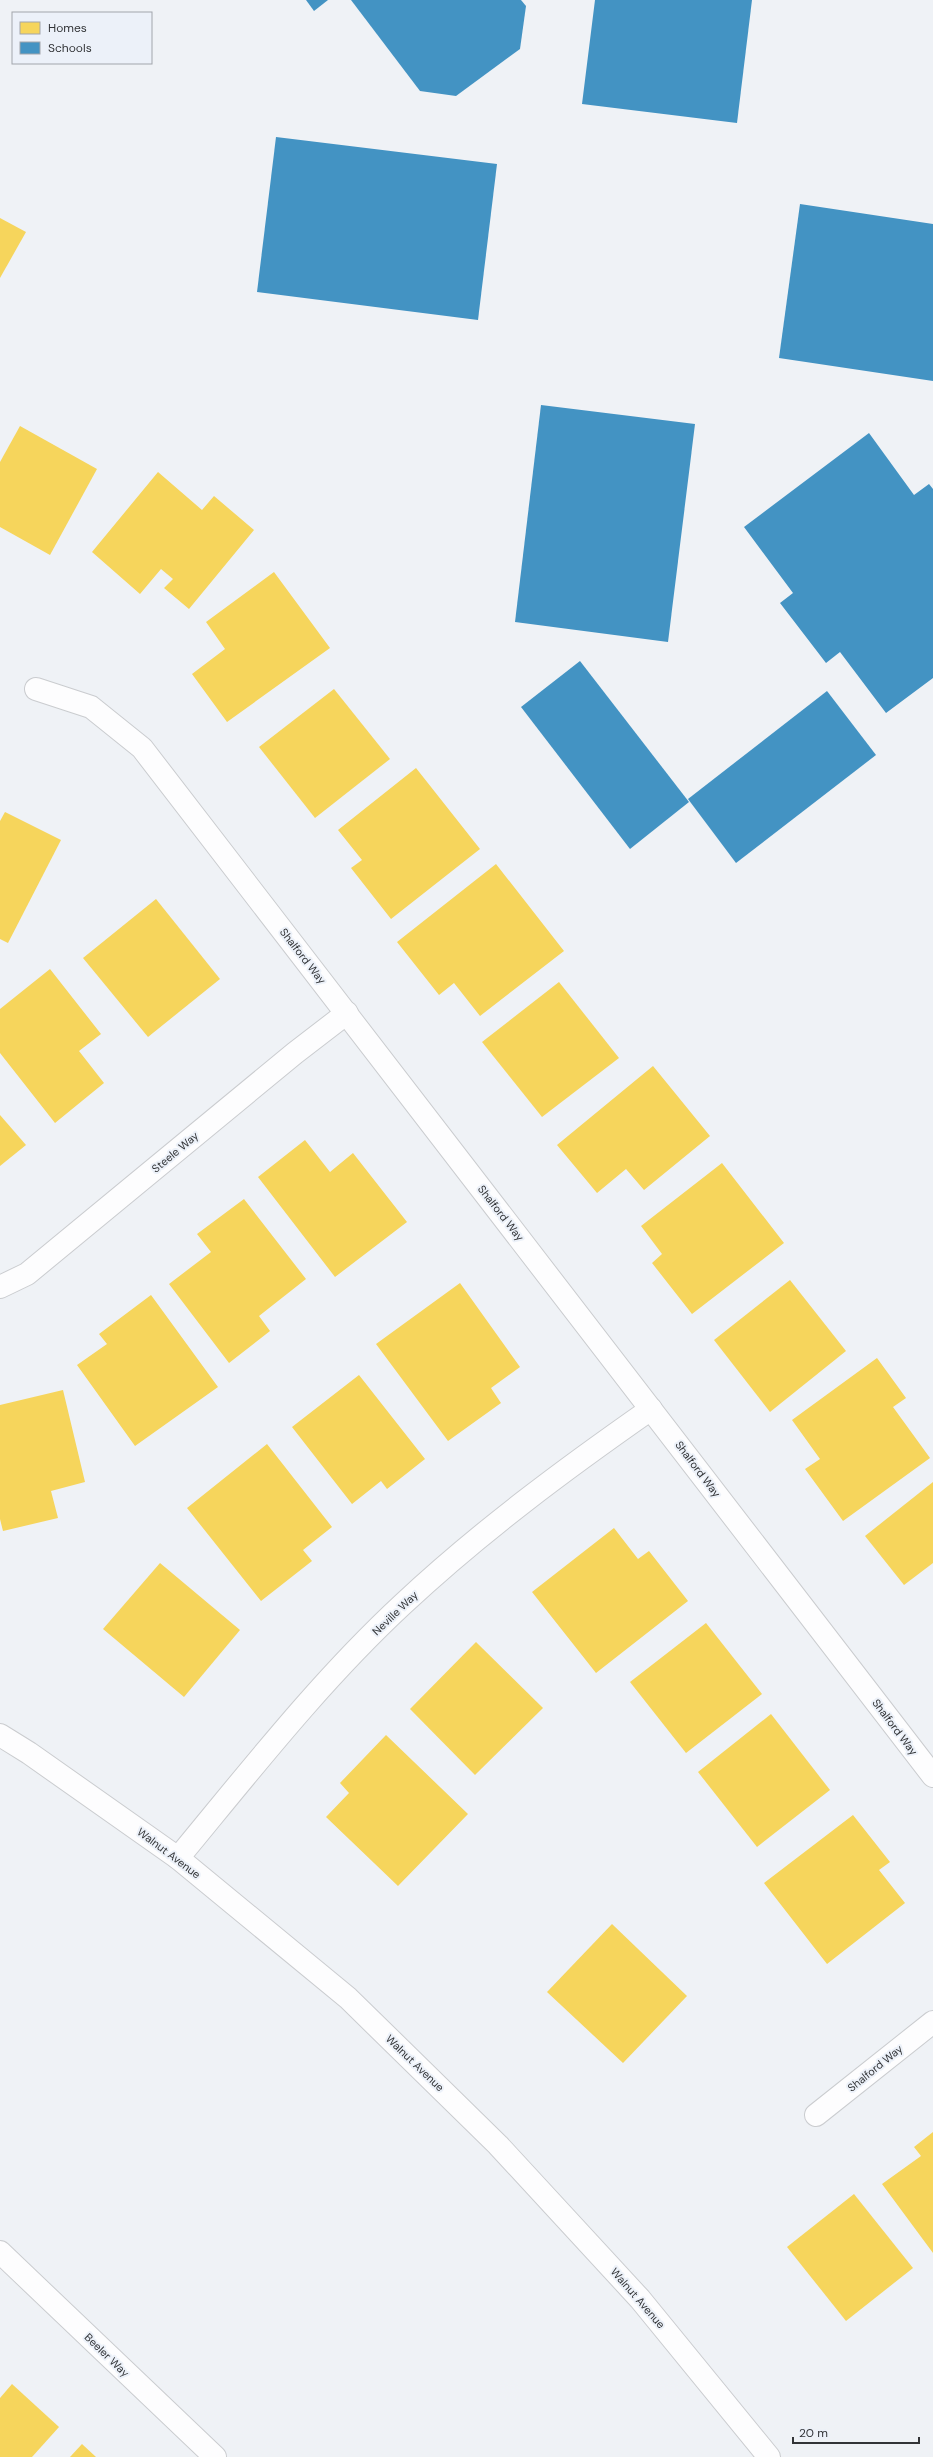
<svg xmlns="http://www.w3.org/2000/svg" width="933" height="2457" font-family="'DM Sans',sans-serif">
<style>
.homes{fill:#f6d55c}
.schools{fill:#4393c3}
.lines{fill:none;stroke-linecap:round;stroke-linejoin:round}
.minor-casing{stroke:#cacccf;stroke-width:24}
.minor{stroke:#fdfdfe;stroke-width:22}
.labels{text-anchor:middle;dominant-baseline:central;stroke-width:4;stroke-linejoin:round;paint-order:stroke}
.street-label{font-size:11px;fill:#323437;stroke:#ecf1f9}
</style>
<rect width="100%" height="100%" fill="#eff2f6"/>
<g class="homes">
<polygon points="0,218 26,232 0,278"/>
<polygon points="20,426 97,469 50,555 0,527 0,462"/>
<polygon points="158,472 202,510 214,496 254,530 189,609 164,588 173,579 161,569 140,594 92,552"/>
<polygon points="274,572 330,648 227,722 192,674 225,649 206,622"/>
<polygon points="334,689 390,759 315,818 259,747"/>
<polygon points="416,768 480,849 391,919 351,868 362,860 338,830"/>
<polygon points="5,812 61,840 8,943 0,939 0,821"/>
<polygon points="496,864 564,951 480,1016 454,983 439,995 397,942"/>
<polygon points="156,899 220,979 148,1037 83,958"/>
<polygon points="50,969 101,1034 79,1051 104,1083 55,1123 0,1053 0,1009"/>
<polygon points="559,982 619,1058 542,1117 482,1042"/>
<polygon points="653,1066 710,1136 644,1190 626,1169 597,1193 557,1145"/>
<polygon points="0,1115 26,1145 0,1166"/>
<polygon points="305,1140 330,1172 353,1153 407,1222 335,1277 258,1177"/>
<polygon points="722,1163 784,1243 692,1314 652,1263 662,1254 641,1226"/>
<polygon points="244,1199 306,1279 259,1316 270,1331 229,1363 169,1284 211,1252 197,1234"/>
<polygon points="790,1280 846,1351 770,1412 714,1340"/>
<polygon points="460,1283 520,1367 491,1388 501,1403 448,1441 376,1344"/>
<polygon points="151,1295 218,1387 135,1446 77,1365 107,1344 99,1334"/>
<polygon points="877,1358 906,1398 893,1407 930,1458 843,1521 805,1469 820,1459 792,1420"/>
<polygon points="359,1375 425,1459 387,1489 381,1481 352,1504 292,1427"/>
<polygon points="63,1390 85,1482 51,1491 58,1518 3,1531 0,1519 0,1405"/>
<polygon points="267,1444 332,1527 303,1550 312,1561 261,1601 187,1508"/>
<polygon points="933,1482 933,1563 904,1585 865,1536"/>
<polygon points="614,1528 638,1559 649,1551 688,1601 596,1673 532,1592"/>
<polygon points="160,1563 240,1630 184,1697 103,1629"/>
<polygon points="706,1623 762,1694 686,1753 630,1682"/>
<polygon points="476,1642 543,1708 475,1775 410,1709"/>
<polygon points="771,1714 830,1790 757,1847 698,1772"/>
<polygon points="386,1735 468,1814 398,1886 326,1817 349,1793 340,1783"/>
<polygon points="853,1815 890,1862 879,1870 905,1903 827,1964 764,1883"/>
<polygon points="612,1924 687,1996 623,2063 547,1992"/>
<polygon points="933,2132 933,2253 882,2184 921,2156 914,2147"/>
<polygon points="854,2194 913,2268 846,2321 787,2247"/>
<polygon points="12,2384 59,2427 32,2457 0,2457 0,2398"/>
<polygon points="82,2444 96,2457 70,2457"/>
</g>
<g class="schools">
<polygon points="306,0 328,0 314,11"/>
<polygon points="351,0 521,0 526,6 520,49 456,96 420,91"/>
<polygon points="595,0 752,0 737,123 582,104"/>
<polygon points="276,137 497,164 478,320 257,292"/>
<polygon points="800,204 933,224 933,381 779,358"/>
<polygon points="541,405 695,424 668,642 515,622"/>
<polygon points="869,433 914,495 929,484 933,489 933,678 886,713 840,652 826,663 780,603 793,593 744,527"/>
<polygon points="580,661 689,802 630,849 521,707"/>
<polygon points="827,691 876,755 736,863 688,799"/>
</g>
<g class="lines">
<g class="minor-casing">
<g id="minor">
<polyline points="36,689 91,707 142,748 933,1776"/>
<polyline points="0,1287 27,1274 295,1053 347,1013"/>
<polyline points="0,1735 29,1753 178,1858 348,1998 498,2145 640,2299 769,2457"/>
<path d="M178,1858C250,1771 320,1681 403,1604C480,1532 565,1469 651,1409"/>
<polyline points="816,2115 933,2022"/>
<polyline points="0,2252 215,2457"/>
</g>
</g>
<use href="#minor" class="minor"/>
</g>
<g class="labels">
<g class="street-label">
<text transform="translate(303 956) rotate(52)">Shalford Way</text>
<text transform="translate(175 1152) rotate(-40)">Steele Way</text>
<text transform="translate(501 1213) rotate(52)">Shalford Way</text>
<text transform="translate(698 1469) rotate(53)">Shalford Way</text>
<text transform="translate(395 1613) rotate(-44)">Neville Way</text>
<text transform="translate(895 1727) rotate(53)">Shalford Way</text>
<text transform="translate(169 1853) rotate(37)">Walnut Avenue</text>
<text transform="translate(415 2063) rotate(44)">Walnut Avenue</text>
<text transform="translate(875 2068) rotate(-39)">Shalford Way</text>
<text transform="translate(638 2298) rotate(49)">Walnut Avenue</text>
<text transform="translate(107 2355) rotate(44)">Beeler Way</text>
</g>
</g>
<rect x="12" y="12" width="140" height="52" fill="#ecf1f9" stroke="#a2a5ab"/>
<rect x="20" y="22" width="20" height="12" fill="#f6d55c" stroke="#a2a5ab"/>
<text x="48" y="32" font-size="12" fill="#323437">Homes</text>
<rect x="20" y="42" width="20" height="12" fill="#4393c3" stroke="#a2a5ab"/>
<text x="48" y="52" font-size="12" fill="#323437">Schools</text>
<path d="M793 2437v6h126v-6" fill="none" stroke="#323437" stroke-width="2"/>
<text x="799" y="2437" font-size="12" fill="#323437" stroke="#ecf1f9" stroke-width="3" paint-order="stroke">20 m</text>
</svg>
